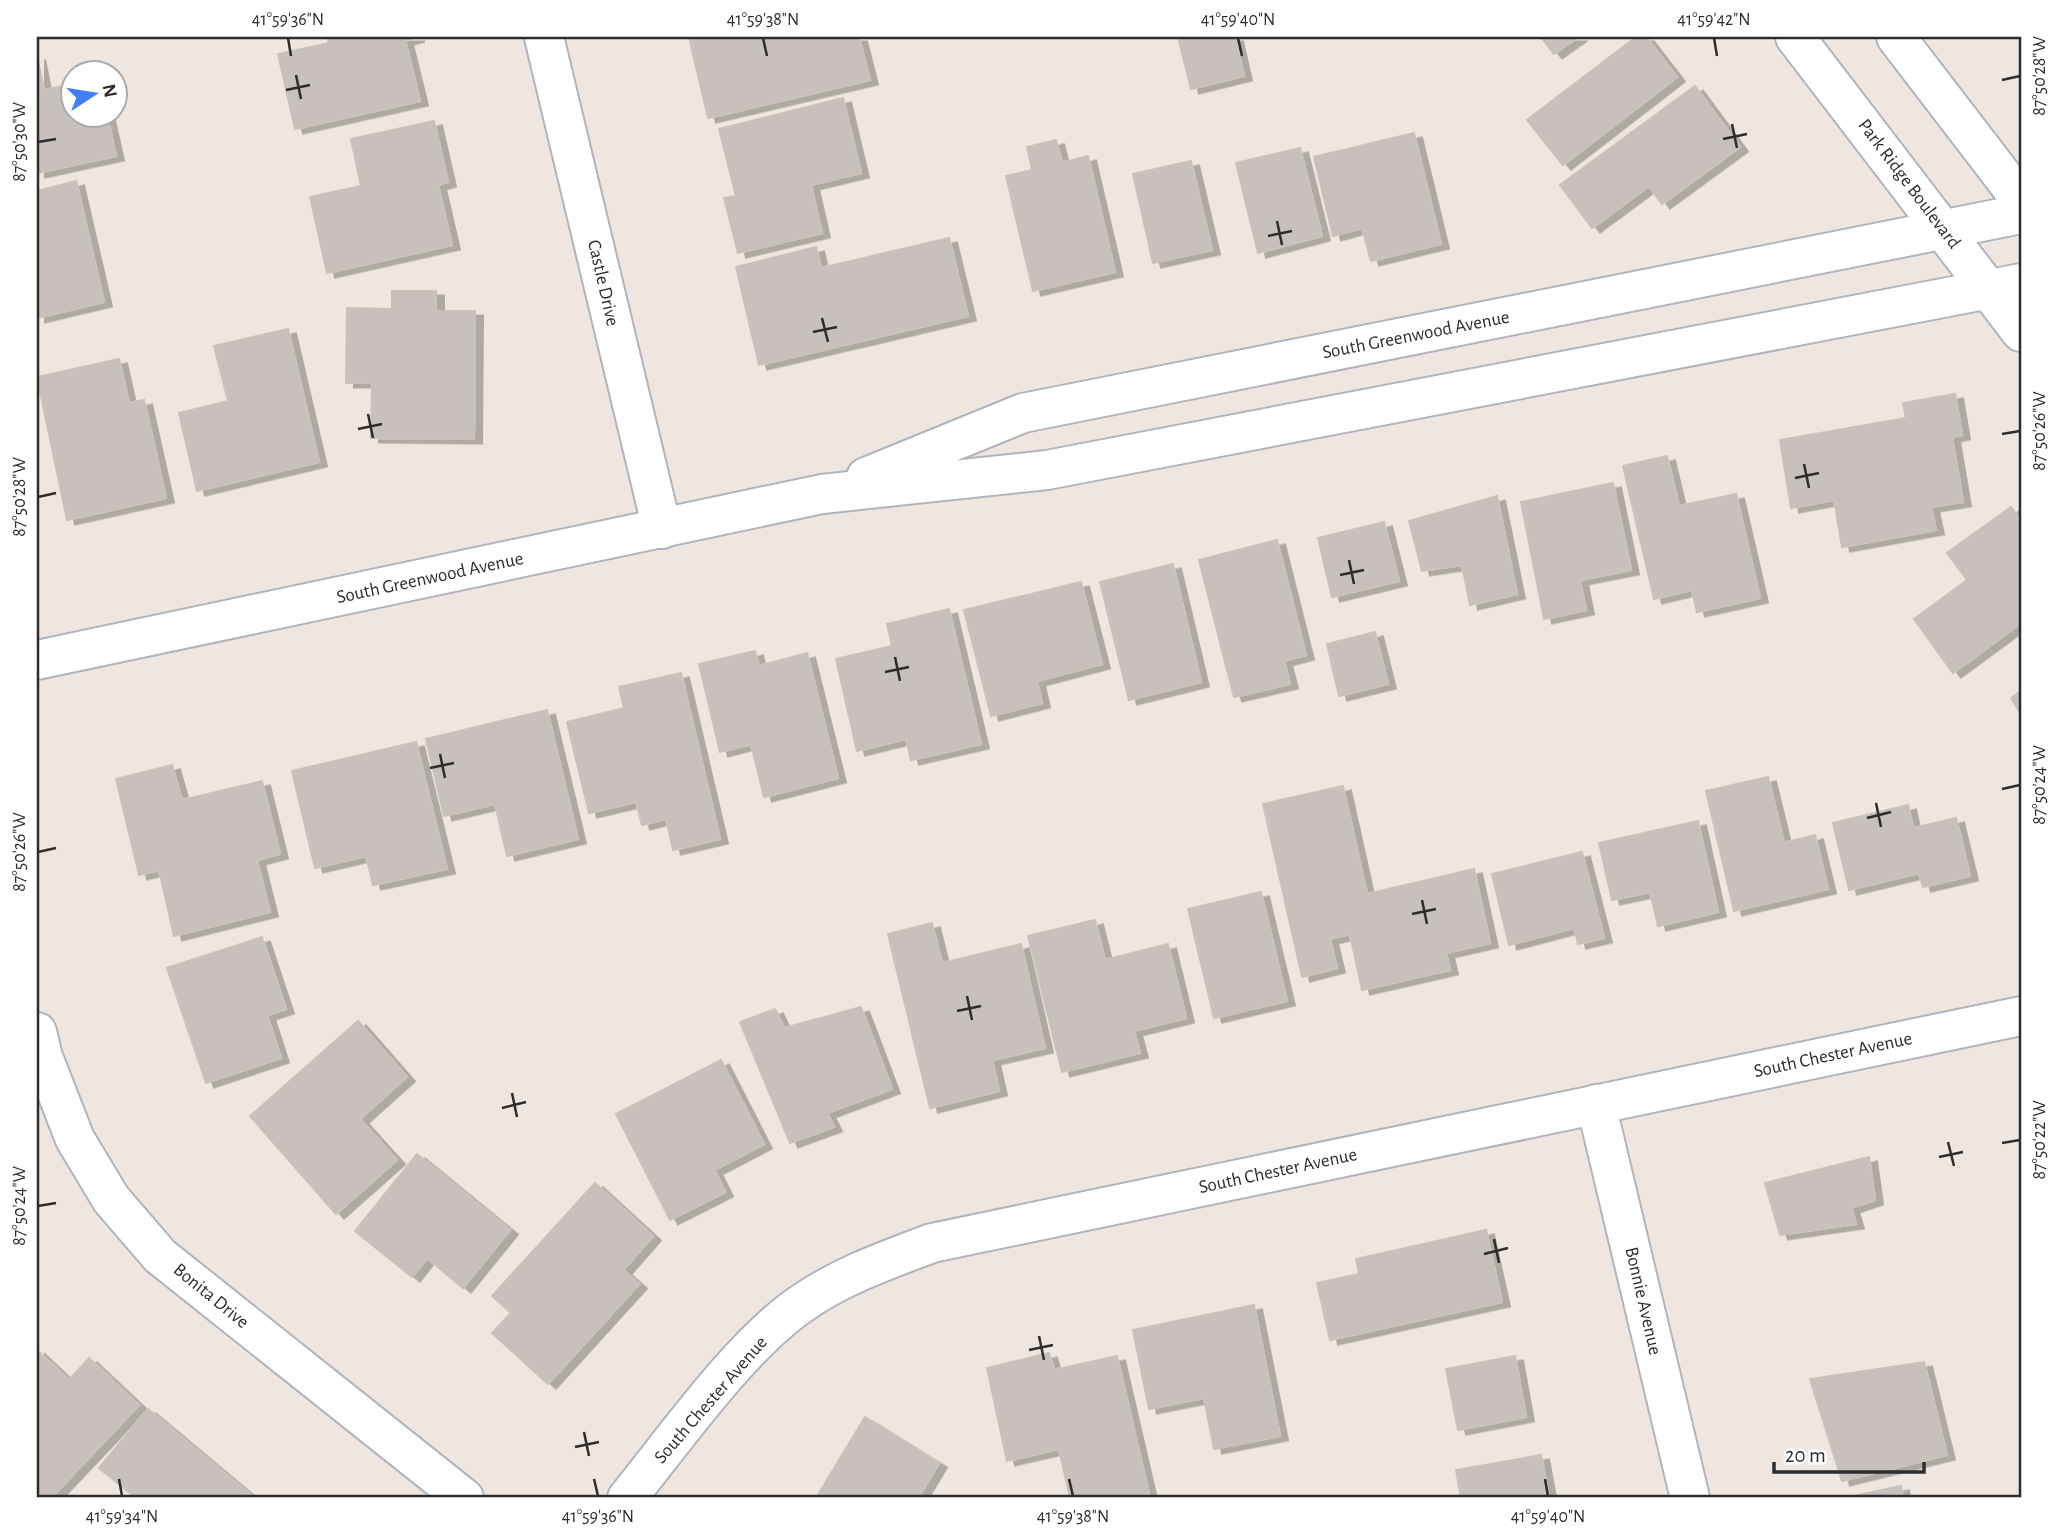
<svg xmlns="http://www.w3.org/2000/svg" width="2058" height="1535" font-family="'Alegreya Sans',sans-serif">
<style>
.building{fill:#c7c0bc;stroke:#cac2b9;stroke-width:2;filter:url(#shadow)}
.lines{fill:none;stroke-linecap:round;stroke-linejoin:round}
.minor-casing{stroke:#b0b5bd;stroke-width:42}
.minor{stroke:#fff;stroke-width:38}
.ticks{fill:none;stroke:#2d2d2d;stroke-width:2.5}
.labels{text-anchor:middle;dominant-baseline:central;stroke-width:7;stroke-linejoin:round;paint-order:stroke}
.street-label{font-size:19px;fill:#2d2d2d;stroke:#fff}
.neatline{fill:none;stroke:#2d2d2d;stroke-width:2.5}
.ticks-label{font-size:18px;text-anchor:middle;fill:#2d2d2d}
</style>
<defs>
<filter id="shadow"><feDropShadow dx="8" dy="4.5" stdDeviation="0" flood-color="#0004"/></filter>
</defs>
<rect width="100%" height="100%" fill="#efe6e0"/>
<g class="building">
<polygon points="327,37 417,37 405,40 420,101 295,129 278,54 329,43"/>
<polygon points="689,37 859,37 870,80 708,118"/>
<polygon points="1178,37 1235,37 1244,76 1191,89"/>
<polygon points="1541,37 1578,37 1554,54"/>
<polygon points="1636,37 1646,37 1677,77 1563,165 1527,120"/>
<polygon points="37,55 44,90 74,84 74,116 107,116 116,156 37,173"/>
<polygon points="1695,86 1740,147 1662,204 1649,186 1592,228 1560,185"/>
<polygon points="843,98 861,173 811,185 822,233 738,253 724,198 736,196 719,129"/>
<polygon points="434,121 448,182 438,185 452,245 327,273 310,197 361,186 351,139"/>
<polygon points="1414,133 1441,244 1371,261 1362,228 1333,236 1314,157"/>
<polygon points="1056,140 1062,163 1088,156 1115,272 1033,291 1006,176 1032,170 1027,147"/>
<polygon points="1300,148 1322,236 1258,253 1236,163"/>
<polygon points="1191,161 1212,250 1153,263 1133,174"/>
<polygon points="76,181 104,302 37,318 37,191"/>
<polygon points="949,238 968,316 759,365 736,267 816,247 821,268"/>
<polygon points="392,291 436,291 436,311 475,311 474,439 371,438 372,383 346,383 347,308 392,309"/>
<polygon points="288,329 319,462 197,491 179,413 228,401 214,346"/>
<polygon points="119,359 129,403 144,400 166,498 67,520 37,377"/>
<polygon points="1955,394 1962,435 1952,437 1963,502 1931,507 1936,530 1842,547 1834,500 1791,508 1780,440 1906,418 1903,403"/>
<polygon points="1667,456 1679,506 1736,494 1760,598 1697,612 1692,590 1654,599 1623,466"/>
<polygon points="1613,483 1631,570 1580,580 1586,610 1544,619 1521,502"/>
<polygon points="1497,496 1517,594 1470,605 1462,565 1422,571 1409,521"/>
<polygon points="2011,507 2021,521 2021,623 1953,673 1914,619 1967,580 1947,553"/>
<polygon points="1384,522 1399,581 1332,597 1318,538"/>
<polygon points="1277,540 1306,655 1284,661 1290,684 1234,697 1199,560"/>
<polygon points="1173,564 1201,682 1129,700 1100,582"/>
<polygon points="1081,582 1102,664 1037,681 1042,703 991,716 964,610"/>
<polygon points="949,609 981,744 911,760 906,739 857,751 836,659 892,646 887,624"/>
<polygon points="1375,632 1388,684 1339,696 1327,644"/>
<polygon points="755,651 759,666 807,653 838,778 764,797 751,744 720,752 699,664"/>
<polygon points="681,673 720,839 673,850 666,819 642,825 636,802 589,813 567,722 624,708 619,687"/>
<polygon points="2021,691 2021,714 2011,698"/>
<polygon points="547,710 578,839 507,856 495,804 444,816 426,739"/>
<polygon points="416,742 447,869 373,885 366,856 315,868 292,771"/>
<polygon points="172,765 182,800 262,781 280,854 257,860 270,912 174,936 159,870 139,875 116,779"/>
<polygon points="1768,777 1784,843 1815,835 1828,889 1734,911 1706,791"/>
<polygon points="1343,786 1367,894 1474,869 1490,943 1446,953 1450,970 1362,990 1350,934 1330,939 1337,968 1302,977 1263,804"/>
<polygon points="1908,805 1913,828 1956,818 1970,876 1923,887 1919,873 1849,890 1833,823"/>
<polygon points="1698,821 1718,912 1658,926 1650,892 1612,900 1599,843"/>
<polygon points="1582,852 1604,938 1578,944 1574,928 1509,945 1492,874"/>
<polygon points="1261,892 1287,1001 1214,1018 1188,909"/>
<polygon points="1095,920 1105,960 1168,944 1186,1018 1134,1031 1140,1053 1062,1072 1028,936"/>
<polygon points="932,923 942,963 1021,944 1045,1048 992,1060 999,1091 930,1108 888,934"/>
<polygon points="262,937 286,1009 267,1015 281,1058 206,1083 167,968"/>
<polygon points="861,1007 892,1089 827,1113 834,1127 790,1143 740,1022 775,1009 784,1028"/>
<polygon points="358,1021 407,1077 360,1119 397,1160 336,1214 250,1116"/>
<polygon points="721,1060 764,1144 714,1170 725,1192 670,1220 616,1114"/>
<polygon points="417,1154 510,1230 463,1288 427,1258 412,1277 355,1231"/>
<polygon points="1869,1157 1875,1200 1851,1208 1856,1224 1780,1235 1765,1183"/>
<polygon points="595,1183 653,1236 623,1270 639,1284 548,1384 492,1333 511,1313 492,1296"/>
<polygon points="1486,1230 1502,1302 1330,1340 1317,1283 1359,1274 1356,1259"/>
<polygon points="1254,1305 1280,1436 1214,1449 1204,1398 1149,1409 1133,1330"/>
<polygon points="37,1350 69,1380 89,1358 139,1405 51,1498 45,1498 37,1491"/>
<polygon points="1049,1353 1054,1370 1117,1356 1149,1494 1131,1498 1070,1498 1059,1449 1007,1461 987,1368"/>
<polygon points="1515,1356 1526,1417 1458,1430 1446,1369"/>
<polygon points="1924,1362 1947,1455 1842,1481 1810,1379"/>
<polygon points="148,1409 254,1498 136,1498 99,1468"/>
<polygon points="865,1417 939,1463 918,1498 816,1498"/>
<polygon points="1541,1455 1549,1498 1461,1498 1456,1470"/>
<polygon points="1901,1486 1903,1498 1844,1498"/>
</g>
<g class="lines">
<g class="minor-casing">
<g id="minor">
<polyline points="544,37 662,529"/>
<polyline points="1795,37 2021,332"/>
<polyline points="1896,37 2021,200"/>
<polyline points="866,477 1023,413 2021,214"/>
<polyline points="37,660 822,494 1047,470 2021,283"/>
<polyline points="37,1032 43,1057 75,1139 111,1199 160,1256 464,1498"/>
<polyline points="1596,1104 1690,1498"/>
<path d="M627,1498C675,1439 740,1346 801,1304C841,1276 887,1260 932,1243L2021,1016"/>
</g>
</g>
<use href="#minor" class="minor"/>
</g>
<path class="ticks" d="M288,38L291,56M763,38L767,56M1238,38L1242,56M1714,38L1717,56M296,75L301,99M2002,80L2020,76M286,90L310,85M1732,124L1737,148M1723,139L1747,134M38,142L56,139M1277,221L1282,245M1268,236L1292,231M822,318L828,342M813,332L837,327M368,414L373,438M358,429L382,424M2002,434L2020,431M1804,464L1809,488M1795,478L1819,473M38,497L56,493M1349,560L1354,584M1340,575L1364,570M895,657L900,681M885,672L909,667M440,754L445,778M430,768L454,763M2002,789L2020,785M1876,803L1881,827M1867,818L1891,812M38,852L56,848M1422,900L1427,924M1412,914L1436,909M967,996L972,1020M957,1011L981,1006M512,1093L517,1117M502,1108L526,1102M1948,1142L1954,1166M2002,1143L2020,1140M1939,1157L1963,1152M38,1206L56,1203M1494,1239L1499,1263M1484,1254L1508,1248M1039,1336L1044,1360M1029,1350L1053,1345M584,1432L589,1456M575,1447L599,1442M119,1479L122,1496M594,1479L598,1496M1069,1479L1073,1496M1545,1479L1548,1496"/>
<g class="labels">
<g class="street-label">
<text transform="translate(1909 184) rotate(53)">Park Ridge Boulevard</text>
<text transform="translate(603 283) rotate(77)">Castle Drive</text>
<text transform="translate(1416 335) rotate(-11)">South Greenwood Avenue</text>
<text transform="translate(430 578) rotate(-12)">South Greenwood Avenue</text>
<text transform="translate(1833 1055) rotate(-12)">South Chester Avenue</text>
<text transform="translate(1278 1171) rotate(-12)">South Chester Avenue</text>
<text transform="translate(211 1296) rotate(39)">Bonita Drive</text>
<text transform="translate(1643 1301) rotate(77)">Bonnie Avenue</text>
<text transform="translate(711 1400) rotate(-49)">South Chester Avenue</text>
</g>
</g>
<rect width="2058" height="1535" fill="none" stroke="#ffffff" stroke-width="77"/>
<g transform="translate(94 94) rotate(78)"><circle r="33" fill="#ffffff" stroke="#ababab" stroke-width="2"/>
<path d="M0-5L12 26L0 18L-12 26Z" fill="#4180fa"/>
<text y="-10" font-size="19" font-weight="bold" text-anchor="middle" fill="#2d2d2d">N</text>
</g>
<path d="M1774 1462v10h150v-10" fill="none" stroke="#2d2d2d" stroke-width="3.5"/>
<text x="1785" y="1462" font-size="21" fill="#2d2d2d" stroke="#ffffff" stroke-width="5" paint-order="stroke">20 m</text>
<rect x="38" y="38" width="1982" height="1458" class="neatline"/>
<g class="ticks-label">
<text x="288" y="25">41°59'36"N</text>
<text x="763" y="25">41°59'38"N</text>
<text x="1238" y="25">41°59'40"N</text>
<text x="1714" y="25">41°59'42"N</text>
<text transform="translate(2039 76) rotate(-90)" y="6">87°50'28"W</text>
<text transform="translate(19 142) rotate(-90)" y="6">87°50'30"W</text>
<text transform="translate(2039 431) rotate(-90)" y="6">87°50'26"W</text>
<text transform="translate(19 497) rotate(-90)" y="6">87°50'28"W</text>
<text transform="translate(2039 785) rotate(-90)" y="6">87°50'24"W</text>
<text transform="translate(19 852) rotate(-90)" y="6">87°50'26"W</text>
<text transform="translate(2039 1140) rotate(-90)" y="6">87°50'22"W</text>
<text transform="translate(19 1206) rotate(-90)" y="6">87°50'24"W</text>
<text x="122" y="1522">41°59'34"N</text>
<text x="598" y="1522">41°59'36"N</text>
<text x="1073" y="1522">41°59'38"N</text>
<text x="1548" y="1522">41°59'40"N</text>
</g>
</svg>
